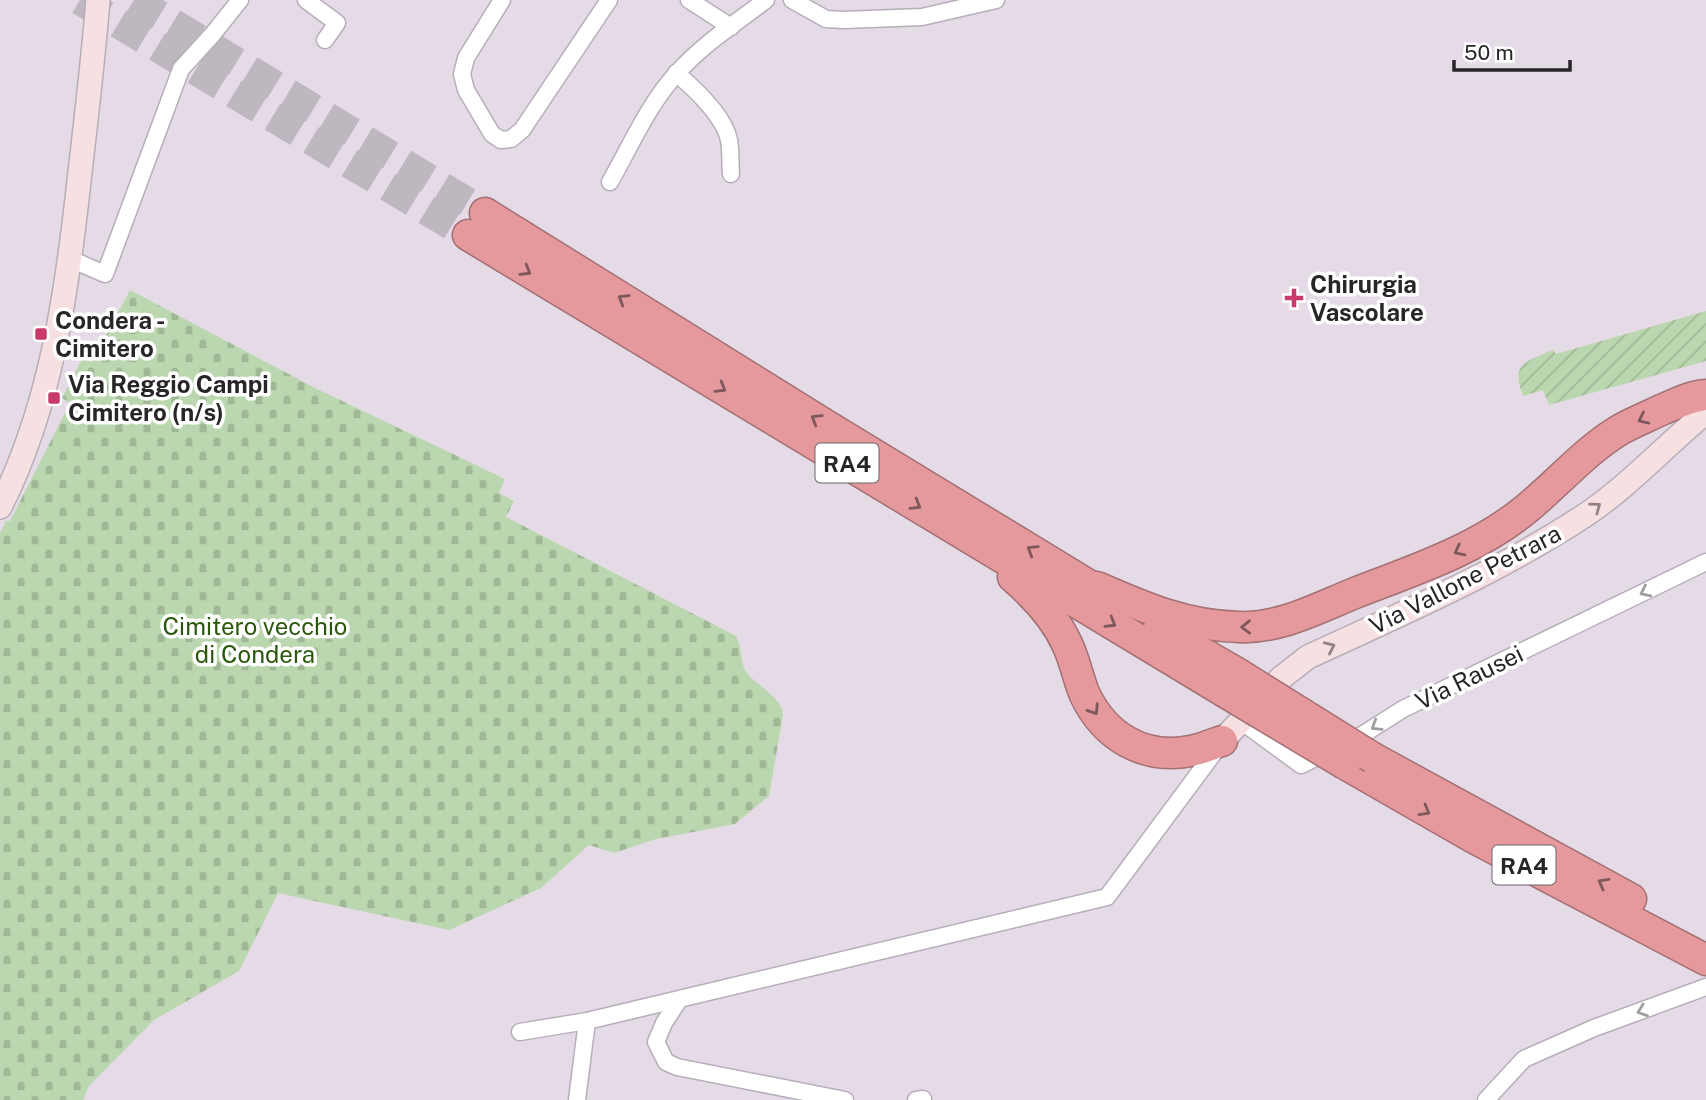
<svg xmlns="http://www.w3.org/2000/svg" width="1706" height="1100" font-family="'Public Sans',sans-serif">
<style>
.cemetery{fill:url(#cemetery-stones)}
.garden{fill:url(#garden-furrows)}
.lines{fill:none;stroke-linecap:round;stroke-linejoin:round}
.highway-tunnel{stroke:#beb7c0;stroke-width:30;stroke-dasharray:30 15;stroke-linecap:butt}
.street-casing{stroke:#b6aeb8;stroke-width:19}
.secondary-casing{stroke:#b6aeb8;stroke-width:26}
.highway-casing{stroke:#a37074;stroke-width:33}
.street{stroke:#fff;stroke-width:16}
.secondary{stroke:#f7e0e1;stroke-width:23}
.highway{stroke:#e5999c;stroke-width:30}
.highway-bridge-casing{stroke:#a37074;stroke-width:33;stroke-linecap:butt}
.highway-bridge{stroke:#e5999c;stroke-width:30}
.oneway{stroke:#7d595d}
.oneway2{stroke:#908285}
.oneway3{stroke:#9e9d9f}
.poi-dot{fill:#c73a6a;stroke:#fff;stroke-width:2.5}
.labels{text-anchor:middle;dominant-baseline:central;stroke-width:7;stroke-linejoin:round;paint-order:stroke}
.shield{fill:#fff;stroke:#686669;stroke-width:2}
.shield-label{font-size:23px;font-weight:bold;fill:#282529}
.poi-label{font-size:24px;font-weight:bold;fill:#282529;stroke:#fff;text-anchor:start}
.street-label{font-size:24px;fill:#282529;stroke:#fff}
.park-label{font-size:24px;fill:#2a570a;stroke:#fff}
</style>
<defs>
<pattern id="cemetery-stones" width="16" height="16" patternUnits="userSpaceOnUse" patternTransform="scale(1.75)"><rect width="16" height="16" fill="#bbd7af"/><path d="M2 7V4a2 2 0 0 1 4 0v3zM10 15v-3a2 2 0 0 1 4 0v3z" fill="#a1b897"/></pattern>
<pattern id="garden-furrows" width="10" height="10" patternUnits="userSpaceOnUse" patternTransform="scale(1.75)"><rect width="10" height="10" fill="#bbd7af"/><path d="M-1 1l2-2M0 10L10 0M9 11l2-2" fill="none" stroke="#a1b897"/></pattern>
</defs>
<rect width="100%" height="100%" fill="#e4dbe6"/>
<path class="cemetery" d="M130,290L313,387L505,479L499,493L514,501L506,517L736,636C742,647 740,664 747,673C758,687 782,697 783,715L769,796L735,824L656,839L614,853L589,845L541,888L449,930L278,893L239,971L154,1020L89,1086L83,1100H0V533L6,521H10L70,403L62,398L82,359L92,362Z"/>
<path class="garden" d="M1706,311V361L1549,405L1543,390L1523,396C1510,363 1526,362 1553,350L1556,354Z"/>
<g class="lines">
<g class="highway-tunnel">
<polyline points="80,0 468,235"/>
<polyline points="134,0 485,213"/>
</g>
<g class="street-casing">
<g id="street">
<polyline points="306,0 337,23 325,40"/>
<polyline points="502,0 466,58 462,74 466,90 492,134 501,140 511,139 522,130 609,0"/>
<polyline points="689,0 731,27"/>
<polyline points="792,0 826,19 844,20 922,17 996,0"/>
<path d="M676,73C694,88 724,116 729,140C731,150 730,163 731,174"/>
<path d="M610,182C631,145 649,103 678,72C703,44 736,23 766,0"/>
<polyline points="70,259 105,274 181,69 212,35 240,0"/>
<polyline points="1241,721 1301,765 1362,735 1403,709 1706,562"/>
<polyline points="679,1000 664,1023 656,1042 666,1062 677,1067 845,1100"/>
<polyline points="520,1032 587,1021 1107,897 1219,746"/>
<polyline points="577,1100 587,1021"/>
<polyline points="916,1100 923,1099"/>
<polyline points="1486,1100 1524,1059 1594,1028 1706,987"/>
</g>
</g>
<g class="secondary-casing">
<g id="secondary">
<path d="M0,507C51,406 67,292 79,181C86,121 93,61 98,0"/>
<path d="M1222,741L1281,678L1308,657C1401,614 1497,573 1584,516C1629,486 1665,446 1706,412"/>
</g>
</g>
<g class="highway-casing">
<g id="highway">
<polyline points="485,213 824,424 1113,600"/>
<polyline points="468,235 1225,692"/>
<path d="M1013,577C1035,596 1055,617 1067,644C1075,660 1078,679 1085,695C1105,737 1144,760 1191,751C1202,749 1212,744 1222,741"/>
<path d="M1097,587C1145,608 1186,626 1239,627C1279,629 1318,608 1355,593C1414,570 1476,550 1525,510C1557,484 1584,452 1618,431C1631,423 1647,417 1661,410C1676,404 1690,396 1706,395"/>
<polyline points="1159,628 1237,673"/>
<polyline points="1373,758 1631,899"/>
<polyline points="1345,764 1474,838 1706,960"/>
</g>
</g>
<use href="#street" class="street"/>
<use href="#secondary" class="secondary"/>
<use href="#highway" class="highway"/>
<g class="highway-bridge-casing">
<g id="highway-bridge">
<polyline points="1237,673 1373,758"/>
<polyline points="1225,692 1345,764"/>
</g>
</g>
<use href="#highway-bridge" class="highway-bridge"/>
</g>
<defs><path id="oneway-chevron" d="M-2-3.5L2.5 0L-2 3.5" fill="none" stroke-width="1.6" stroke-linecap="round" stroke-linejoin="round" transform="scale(1.75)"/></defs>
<g class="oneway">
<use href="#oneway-chevron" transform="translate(526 271) rotate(31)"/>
<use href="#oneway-chevron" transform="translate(623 299) rotate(-148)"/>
<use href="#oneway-chevron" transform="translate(721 388) rotate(31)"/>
<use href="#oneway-chevron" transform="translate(816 419) rotate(-148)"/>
<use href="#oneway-chevron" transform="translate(1643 419) rotate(155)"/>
<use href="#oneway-chevron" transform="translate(916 505) rotate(31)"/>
<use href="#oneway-chevron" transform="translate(1032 550) rotate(-148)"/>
<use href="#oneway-chevron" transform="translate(1459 551) rotate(153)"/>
<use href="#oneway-chevron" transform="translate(1111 623) rotate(31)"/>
<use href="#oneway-chevron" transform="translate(1246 627) rotate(179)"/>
<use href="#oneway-chevron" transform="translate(1094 710) rotate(57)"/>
<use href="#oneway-chevron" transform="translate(1425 811) rotate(30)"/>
<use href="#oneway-chevron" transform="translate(1603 883) rotate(-151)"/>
</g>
<g class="oneway2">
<use href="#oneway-chevron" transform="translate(1596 507) rotate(-37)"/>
<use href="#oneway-chevron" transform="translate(1330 647) rotate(-25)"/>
</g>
<g class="oneway3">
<use href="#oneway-chevron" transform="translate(1645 592) rotate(154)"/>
<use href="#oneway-chevron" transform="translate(1376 726) rotate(148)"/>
<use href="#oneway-chevron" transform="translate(1642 1011) rotate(160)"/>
</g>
<g class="poi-dot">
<path d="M1290.5 287.5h7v7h7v7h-7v7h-7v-7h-7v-7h7z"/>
<rect x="34" y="327" width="14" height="14" rx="3.5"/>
<rect x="47" y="391" width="14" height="14" rx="3.5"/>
</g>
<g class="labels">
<g class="shield">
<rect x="815.5" y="443.5" width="63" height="39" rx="5"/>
<rect x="1492.5" y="845.5" width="63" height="39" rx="5"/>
</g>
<g class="shield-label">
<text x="847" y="463">RA4</text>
<text x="1524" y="865">RA4</text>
</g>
<g class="poi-label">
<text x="1310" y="284">Chirurgia<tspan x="1310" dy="28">Vascolare</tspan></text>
<text x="55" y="320">Condera -<tspan x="55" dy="28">Cimitero</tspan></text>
<text x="68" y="384">Via Reggio Campi<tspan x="68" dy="28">Cimitero (n/s)</tspan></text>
</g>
<g class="street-label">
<text transform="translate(1465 579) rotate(-27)">Via Vallone Petrara</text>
<text transform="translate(1469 677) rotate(-26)">Via Rausei</text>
</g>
<g class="park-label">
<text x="255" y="626">Cimitero vecchio<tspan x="255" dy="28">di Condera</tspan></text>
</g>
</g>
<path d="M1454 60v10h116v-10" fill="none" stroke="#282529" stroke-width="3.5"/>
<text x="1464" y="60" font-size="21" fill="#282529" stroke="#ffffff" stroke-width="5" paint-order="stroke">50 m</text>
</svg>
